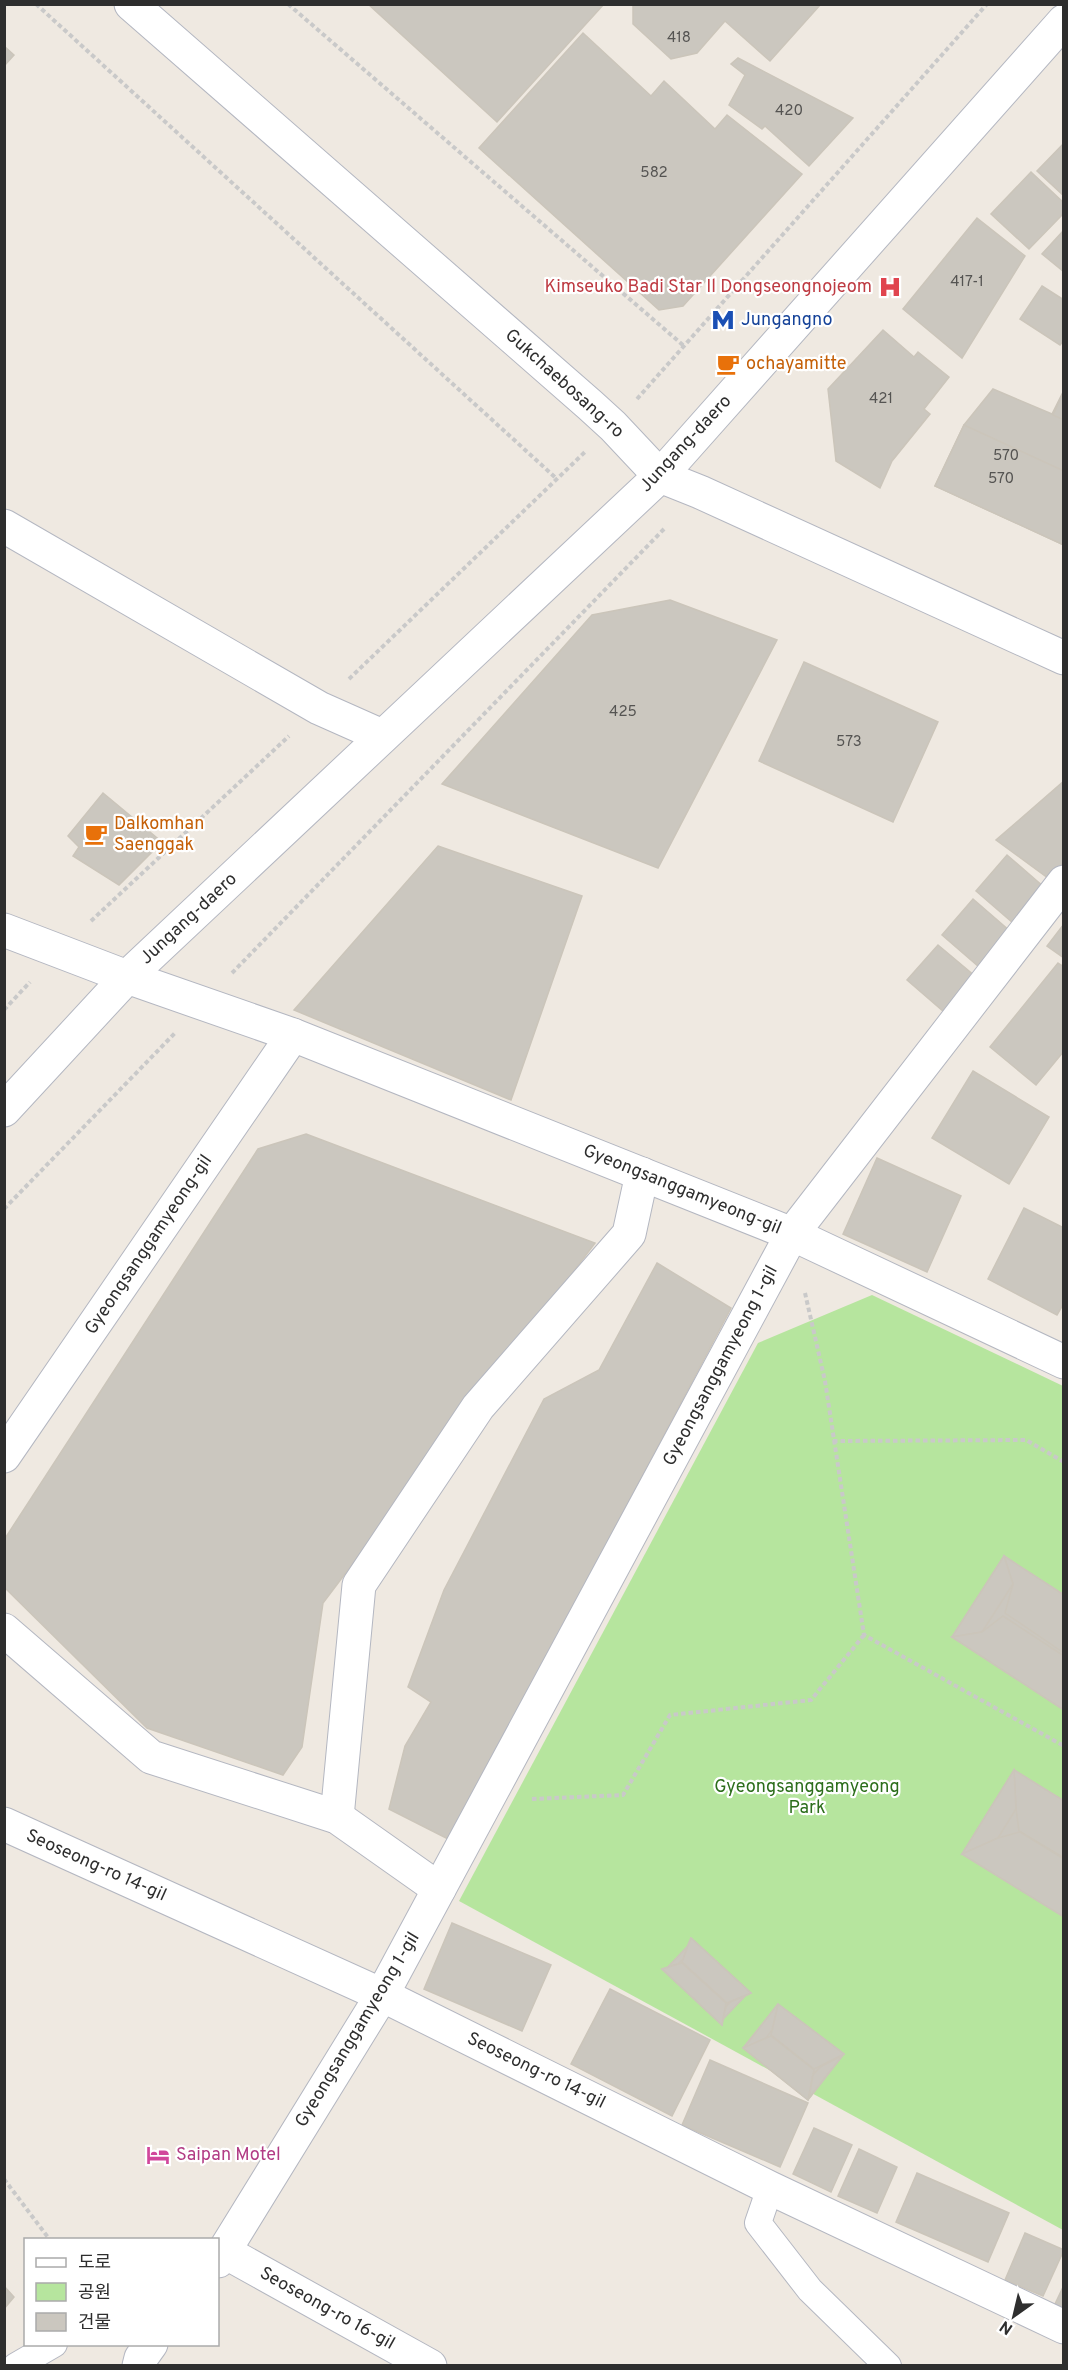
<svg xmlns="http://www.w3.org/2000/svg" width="1068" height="2370" font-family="Overpass,'Noto Sans KR',sans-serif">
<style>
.green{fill:#b6e59e}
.building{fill:#cbc7bf;stroke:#cbc5ba;stroke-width:1.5}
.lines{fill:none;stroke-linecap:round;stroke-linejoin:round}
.service-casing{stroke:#b4b7c1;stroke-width:28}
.minor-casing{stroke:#b4b7c1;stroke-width:35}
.tertiary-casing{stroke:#b4b7c1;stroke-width:35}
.secondary-casing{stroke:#b4b7c1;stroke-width:35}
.path{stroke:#c9c9c9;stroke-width:4;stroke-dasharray:4.5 3;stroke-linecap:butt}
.service{stroke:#fff;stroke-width:26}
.minor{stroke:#fff;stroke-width:33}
.tertiary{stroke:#fff;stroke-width:33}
.secondary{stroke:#fff;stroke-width:33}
.labels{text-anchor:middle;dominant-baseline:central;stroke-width:4.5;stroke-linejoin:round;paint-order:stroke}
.number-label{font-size:15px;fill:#555452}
.health-label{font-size:18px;fill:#be3a42;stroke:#fff;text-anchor:end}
.transit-label{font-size:18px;fill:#164399;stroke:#fff;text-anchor:start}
.food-label{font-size:18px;fill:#c56008;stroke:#fff;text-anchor:start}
.street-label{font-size:18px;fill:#2e2e2e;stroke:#fff}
.park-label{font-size:18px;fill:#2c6e1b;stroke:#fff}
.hotel-label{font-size:18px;fill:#b23c85;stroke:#fff;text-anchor:start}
</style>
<rect width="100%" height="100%" fill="#efe9e1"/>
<polygon class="green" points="872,1295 1063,1386 1063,2230 459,1901 758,1343"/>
<g class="building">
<polygon points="368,4 604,4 497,122"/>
<polygon points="633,4 821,4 770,61 725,21 697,53 671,59 633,24"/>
<polygon points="583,33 651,96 664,81 715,129 727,115 802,174 683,306 659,310 479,148"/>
<polygon points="4,46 14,55 4,66"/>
<polygon points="738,58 853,118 809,166 765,126 762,129 729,105 745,75 731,64"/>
<polygon points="1064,143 1064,196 1037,171"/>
<polygon points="1031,172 1064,203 1064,213 1029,249 991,214"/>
<polygon points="977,218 1025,256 962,358 903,309"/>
<polygon points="1064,230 1064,272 1042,254"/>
<polygon points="1042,286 1064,300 1064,340 1060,345 1020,319"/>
<polygon points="883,330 914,357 918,352 949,377 924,409 930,414 892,461 880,488 836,461 828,389"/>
<polygon points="993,389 1052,414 1064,390 1064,545 935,486 964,425"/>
<polygon points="1064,391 1064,420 1053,415"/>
<polygon points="964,425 1064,471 1064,545 935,486"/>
<polygon points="670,600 777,640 658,868 442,784 592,615"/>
<polygon points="804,662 938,722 893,822 759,761"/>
<polygon points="1064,781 1064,866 1052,881 996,840"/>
<polygon points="103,793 162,842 119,885 73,856 79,847 68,836"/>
<polygon points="438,846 582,896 511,1100 294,1010"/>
<polygon points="1007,855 1044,887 1013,923 976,891"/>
<polygon points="973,899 1010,931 979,967 942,935"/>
<polygon points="1064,924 1064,958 1047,946"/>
<polygon points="938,945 975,976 944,1012 907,980"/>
<polygon points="1058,963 1064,967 1064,1051 1036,1085 990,1047"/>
<polygon points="973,1071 1049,1117 1009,1184 932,1138"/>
<polygon points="306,1134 595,1243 323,1603 302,1747 283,1775 147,1728 4,1587 4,1540 258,1149"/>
<polygon points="877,1158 961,1196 927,1272 843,1234"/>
<polygon points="1024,1208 1064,1228 1064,1303 1057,1315 988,1279"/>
<polygon points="657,1263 731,1308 450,1840 389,1809 405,1746 431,1702 408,1687 444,1590 544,1399 599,1370"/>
<polygon points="1004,1556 1064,1595 1064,1710 952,1637"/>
<polygon points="1004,1556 1064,1595 1064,1653 1005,1613 1013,1584"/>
<polygon points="1004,1556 1013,1584 982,1632 952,1637"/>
<polygon points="1003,1616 1064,1656 1062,1681 1064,1710 952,1637 982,1632"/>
<polygon points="1014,1770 1064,1801 1064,1917 962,1854"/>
<polygon points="1014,1770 1064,1801 1064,1858 1019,1831 1016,1809"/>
<polygon points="1014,1770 1016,1809 998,1838 962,1854"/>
<polygon points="1020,1832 1064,1859 1064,1917 962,1854 998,1838"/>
<polygon points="452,1923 551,1965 522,2031 424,1989"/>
<polygon points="691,1938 751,1993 745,1996 723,2019 722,2025 662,1969 668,1967 687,1947"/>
<polygon points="691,1938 751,1993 727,2003 682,1962"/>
<polygon points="687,1947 683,1959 678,1964 669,1966"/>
<polygon points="682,1963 726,2003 722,2025 662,1969"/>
<polygon points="610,1989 710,2040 672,2116 571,2064"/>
<polygon points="745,1996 723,2019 726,2007 730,2002"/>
<polygon points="778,2004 844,2054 808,2100 743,2048"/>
<polygon points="778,2004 844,2054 814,2069 771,2035"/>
<polygon points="778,2004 772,2030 766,2038 744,2048"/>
<polygon points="771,2036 814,2070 808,2100 743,2048"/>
<polygon points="842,2056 809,2098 813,2075 820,2067"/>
<polygon points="710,2060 808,2103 780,2167 682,2125"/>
<polygon points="814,2128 852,2145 831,2192 793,2174"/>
<polygon points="859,2149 897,2167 877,2213 838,2196"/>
<polygon points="917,2173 1009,2213 988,2262 896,2222"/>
<polygon points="1025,2233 1064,2250 1043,2296 1005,2280"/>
<polygon points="1064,2285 1064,2310 1054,2306"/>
<polygon points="4,2286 14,2297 4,2309"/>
</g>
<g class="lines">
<g class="service-casing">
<g id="service">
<polyline points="770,2188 758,2223 810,2290 888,2366"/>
<polyline points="16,2366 54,2344"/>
</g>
</g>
<g class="minor-casing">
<g id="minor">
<polyline points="4,526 319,708 382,736"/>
<polyline points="4,1456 293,1035"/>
<polyline points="4,1630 151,1757 337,1817 439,1889"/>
<polyline points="337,1817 359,1585 478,1407 629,1234 642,1174"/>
<polyline points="4,1824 382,1995 770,2188 1064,2327"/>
<polyline points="225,2252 430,2366"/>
<polyline points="218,2261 382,1995 792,1234 1064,882"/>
<polyline points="139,2366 141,2358 151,2344"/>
</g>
</g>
<g class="tertiary-casing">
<polyline id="tertiary" points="4,930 127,977 293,1035 792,1234 1064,1362"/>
</g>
<g class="secondary-casing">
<g id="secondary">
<polyline points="131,4 590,405 613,426 660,476 700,492 1064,658"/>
<polyline points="4,1110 127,977 660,476 1064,21"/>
</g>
</g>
<g class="path">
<polyline points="36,4 557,479"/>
<polyline points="288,4 684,346"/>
<polyline points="637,399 987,4"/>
<polyline points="349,679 586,451"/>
<polyline points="91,921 289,736"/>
<polyline points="232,973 664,529"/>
<polyline points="4,1010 30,982"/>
<polyline points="4,1209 175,1033"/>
<polyline points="805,1293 825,1381 864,1635 1064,1746"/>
<polyline points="833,1441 1026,1440 1064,1462"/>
<polyline points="532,1799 623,1795 670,1715 811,1700 864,1635"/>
<polyline points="4,2179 50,2240"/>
</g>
<use href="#service" class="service"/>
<use href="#minor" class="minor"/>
<use href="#tertiary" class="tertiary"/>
<use href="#secondary" class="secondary"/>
</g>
<defs>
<g id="hospital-bare" transform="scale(1.8)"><path d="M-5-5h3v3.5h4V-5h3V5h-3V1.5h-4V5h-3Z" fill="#e0444e" stroke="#fff" stroke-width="2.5" paint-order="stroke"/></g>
<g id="metro-bare" transform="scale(1.8)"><path d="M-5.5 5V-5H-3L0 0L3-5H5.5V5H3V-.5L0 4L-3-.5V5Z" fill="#1a4fb4" stroke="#fff" stroke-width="2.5" paint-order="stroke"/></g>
<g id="cafe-bare" transform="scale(1.8)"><path d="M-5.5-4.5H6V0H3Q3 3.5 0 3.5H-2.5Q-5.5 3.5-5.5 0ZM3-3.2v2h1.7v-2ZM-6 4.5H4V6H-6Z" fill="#e8710a" stroke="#fff" stroke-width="2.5" paint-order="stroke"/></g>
<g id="hotel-bare" transform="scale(1.8)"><path d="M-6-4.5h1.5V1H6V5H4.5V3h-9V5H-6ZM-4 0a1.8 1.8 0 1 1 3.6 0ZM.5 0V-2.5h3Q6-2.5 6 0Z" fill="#d1479c" stroke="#fff" stroke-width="2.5" paint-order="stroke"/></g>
</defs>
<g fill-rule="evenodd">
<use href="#hospital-bare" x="890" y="287"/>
<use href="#metro-bare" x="723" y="320"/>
<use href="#cafe-bare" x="728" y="364"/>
<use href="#cafe-bare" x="96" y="834"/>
<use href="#hotel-bare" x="158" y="2155"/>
</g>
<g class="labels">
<g class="number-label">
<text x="679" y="38">418</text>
<text x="789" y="111">420</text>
<text x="654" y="173">582</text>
<text x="967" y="282">417-1</text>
<text x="881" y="399">421</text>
<text x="1006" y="456">570</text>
<text x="1001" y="479">570</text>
<text x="623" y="712">425</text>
<text x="849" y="742">573</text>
</g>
<g class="health-label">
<text x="872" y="287">Kimseuko Badi Star Il Dongseongnojeom</text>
</g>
<g class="transit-label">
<text x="741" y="320">Jungangno</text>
</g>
<g class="food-label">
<text x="746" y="364">ochayamitte</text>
<text x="114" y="824">Dalkomhan<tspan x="114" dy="21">Saenggak</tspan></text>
</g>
<g class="street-label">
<text transform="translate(564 384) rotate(42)">Gukchaebosang-ro</text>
<text transform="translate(686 444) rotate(-47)">Jungang-daero</text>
<text transform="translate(189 919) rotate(-43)">Jungang-daero</text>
<text transform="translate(682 1190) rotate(22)">Gyeongsanggamyeong-gil</text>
<text transform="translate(149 1245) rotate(-56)">Gyeongsanggamyeong-gil</text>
<text transform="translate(721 1366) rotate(-62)">Gyeongsanggamyeong 1-gil</text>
<text transform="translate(96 1866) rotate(24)">Seoseong-ro 14-gil</text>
<text transform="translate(358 2030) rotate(-59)">Gyeongsanggamyeong 1-gil</text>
<text transform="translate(536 2071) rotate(26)">Seoseong-ro 14-gil</text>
<text transform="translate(327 2309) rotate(29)">Seoseong-ro 16-gil</text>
</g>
<g class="park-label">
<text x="807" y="1787">Gyeongsanggamyeong<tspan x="807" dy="21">Park</tspan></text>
</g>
<g class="hotel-label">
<text x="176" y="2155">Saipan Motel</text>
</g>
</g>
<rect width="1068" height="2370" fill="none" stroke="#2e2e2e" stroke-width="12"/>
<rect x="24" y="2238" width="195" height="108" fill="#ffffff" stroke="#ababab" stroke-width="1.5"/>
<rect x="36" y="2258" width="30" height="9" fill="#ffffff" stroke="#ababab" stroke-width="1.5"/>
<text x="78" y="2268" font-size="18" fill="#2e2e2e">도로</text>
<rect x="36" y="2283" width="30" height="18" fill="#b6e59e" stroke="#ababab" stroke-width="1.5"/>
<text x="78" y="2298" font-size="18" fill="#2e2e2e">공원</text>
<rect x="36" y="2313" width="30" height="18" fill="#cbc7bf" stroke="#ababab" stroke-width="1.5"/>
<text x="78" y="2328" font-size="18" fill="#2e2e2e">건물</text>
<g transform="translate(1014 2316) rotate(214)" stroke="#ffffff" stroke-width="4.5" paint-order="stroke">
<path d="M0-4.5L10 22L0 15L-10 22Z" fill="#2e2e2e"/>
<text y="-9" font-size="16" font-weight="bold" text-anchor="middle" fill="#2e2e2e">N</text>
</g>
</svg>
